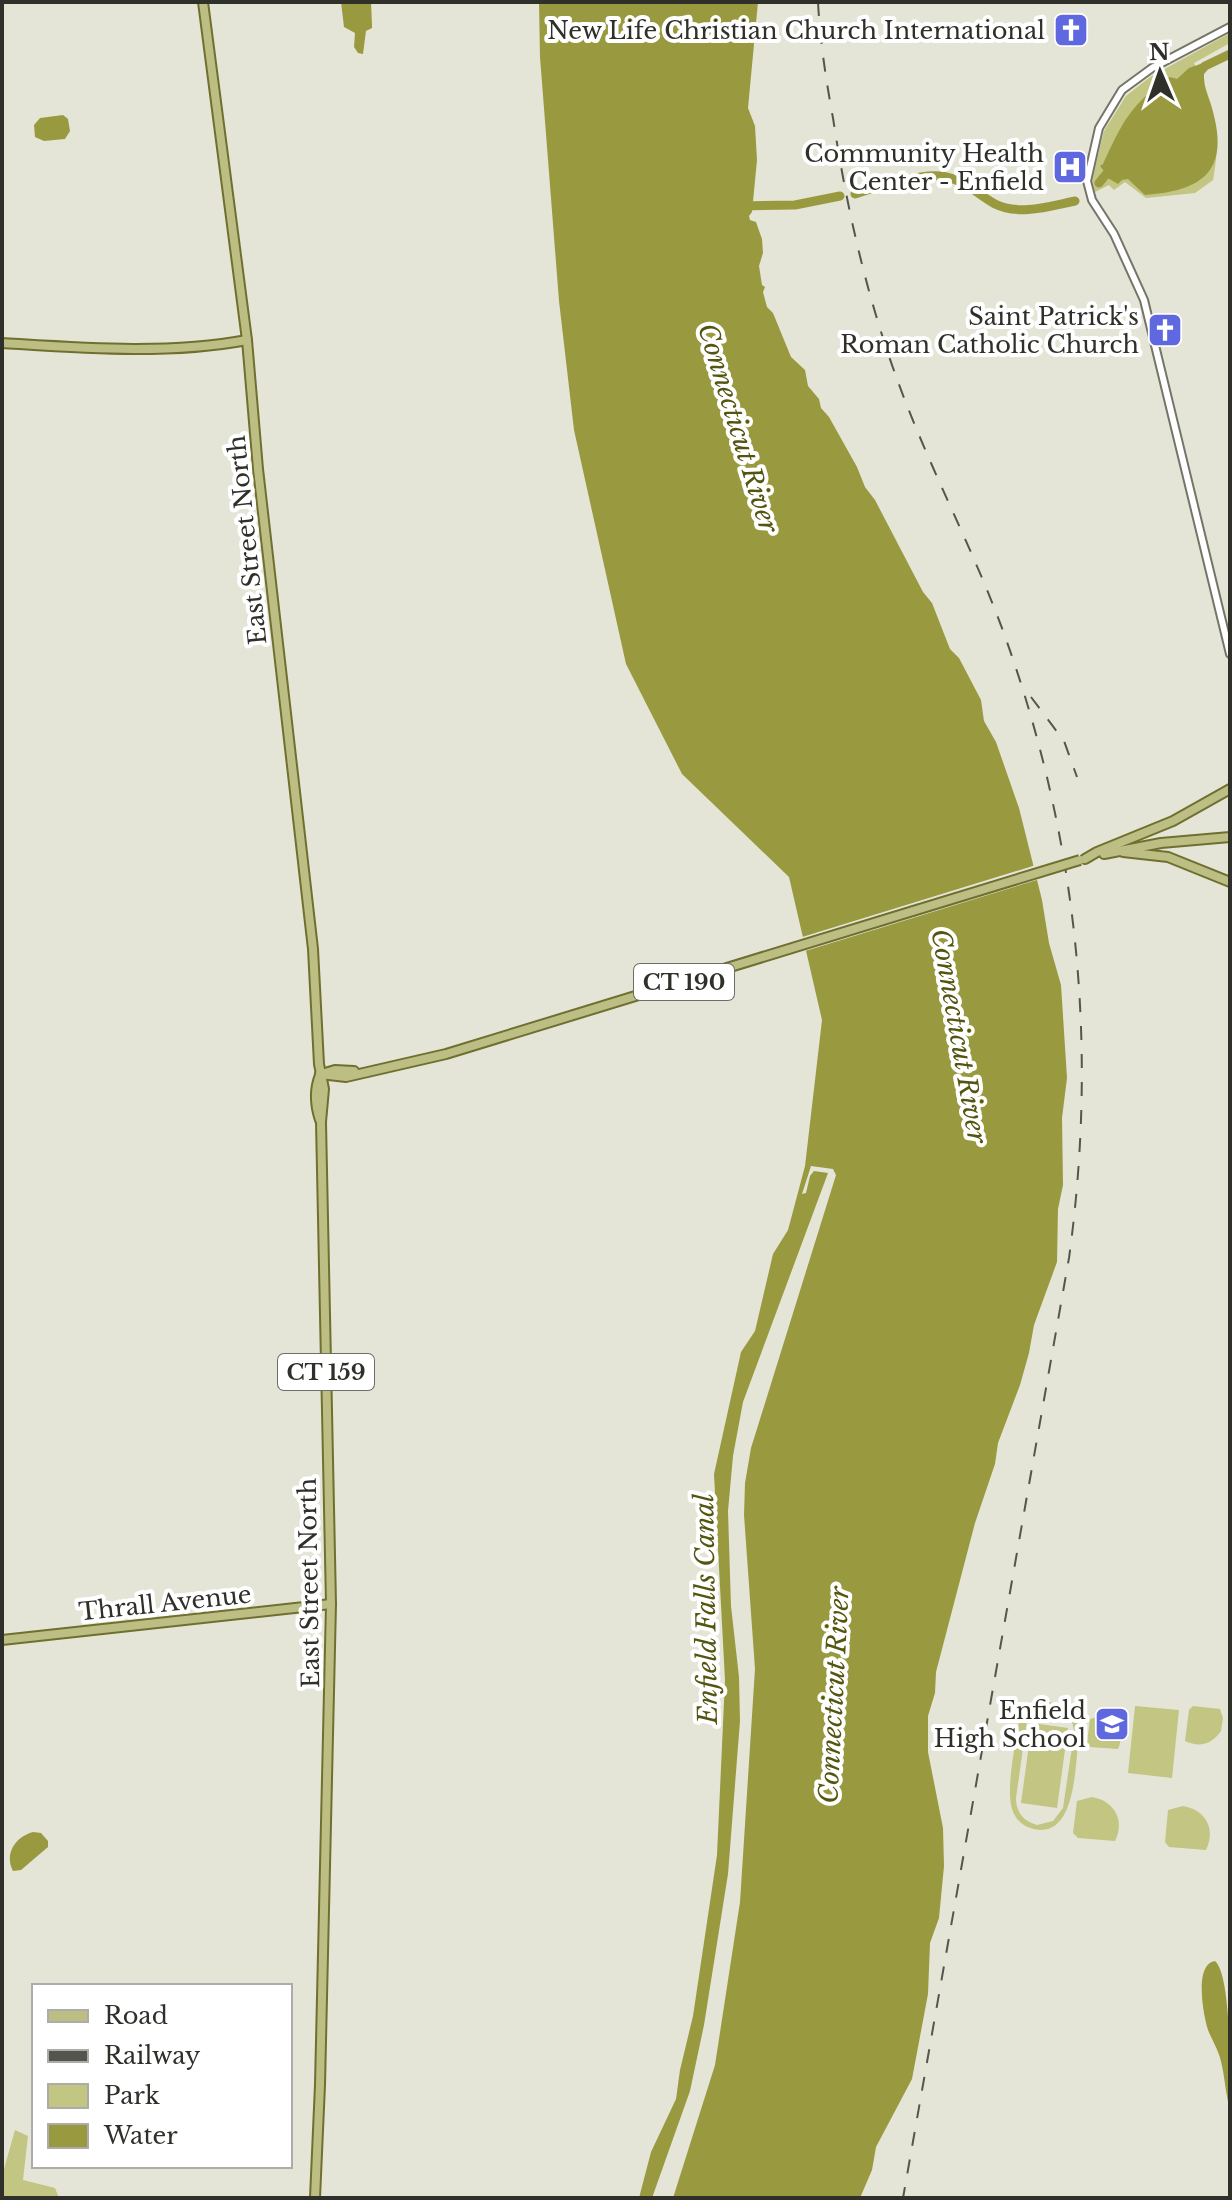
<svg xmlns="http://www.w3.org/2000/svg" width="1232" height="2200" font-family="'Libre Baskerville',serif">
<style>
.green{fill:#c3c582;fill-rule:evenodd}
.water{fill:#999a3f}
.pier{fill:#e4e5d7}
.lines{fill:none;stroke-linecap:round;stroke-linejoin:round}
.river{stroke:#999a3f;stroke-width:9}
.minor-casing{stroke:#747569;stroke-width:10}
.major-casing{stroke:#6f702f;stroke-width:12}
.minor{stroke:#fff;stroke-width:6}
.major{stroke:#bdbe84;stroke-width:8}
.rail{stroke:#54554d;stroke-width:2;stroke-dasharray:14 14;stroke-linecap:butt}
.major-bridge-casing{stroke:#6f702f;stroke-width:12;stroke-linecap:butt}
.major-bridge{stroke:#bdbe84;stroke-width:8}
.labels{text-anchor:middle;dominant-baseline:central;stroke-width:8;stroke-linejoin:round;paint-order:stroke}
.shield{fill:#fff;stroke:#6d6e6a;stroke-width:2}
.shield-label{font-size:22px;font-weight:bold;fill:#2f302a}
.poi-label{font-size:24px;fill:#2f302a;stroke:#fff;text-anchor:end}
.street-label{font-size:24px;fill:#2f302a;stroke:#fff}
.water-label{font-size:26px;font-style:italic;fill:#545510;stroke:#fff}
</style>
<rect width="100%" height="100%" fill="#e4e5d7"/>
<g class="green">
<path d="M1230,33V43L1194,63C1215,105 1222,134 1213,180L1195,193L1146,198L1125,182L1114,190L1109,185L1095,192L1092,180L1104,131L1126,96L1150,77Z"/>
<path d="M1049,1702C1068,1704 1078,1715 1079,1735C1075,1762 1077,1839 1034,1829C1023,1827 1015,1819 1012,1809C1005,1786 1018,1731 1022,1705H1028V1711L1040,1703ZM1052,1706C1067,1710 1074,1719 1074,1734L1063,1808L1053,1821L1037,1825C1023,1821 1016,1812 1016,1798L1027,1720L1040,1708Z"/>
<polygon points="1135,1706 1179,1710 1172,1778 1128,1773"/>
<path d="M1193,1706L1220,1709L1223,1718L1221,1731C1212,1744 1200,1748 1185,1741L1189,1710Z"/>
<path d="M1101,1716C1118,1720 1125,1733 1118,1749L1090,1747L1087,1743L1090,1719Z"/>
<polygon points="1032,1723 1068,1728 1057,1808 1021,1803"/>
<path d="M1092,1797C1115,1801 1125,1821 1115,1841L1078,1838L1073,1833L1077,1801Z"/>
<path d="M1183,1806C1206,1810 1216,1829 1206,1850L1169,1847L1165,1842L1168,1810Z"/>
<polygon points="15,2130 28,2136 23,2180 55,2188 59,2198 2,2198 2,2176"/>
</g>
<g class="water">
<polygon points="341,2 371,2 372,25 372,28 366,31 363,54 358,53 354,47 355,33 344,27"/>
<polygon points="539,2 758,2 748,108 755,126 757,160 752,212 749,216 750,220 756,222 762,239 763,253 759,266 762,285 765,287 763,292 767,307 773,313 791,357 805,370 808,386 819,399 821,408 829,417 857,467 865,487 875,500 923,592 932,603 950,649 959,658 981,700 984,721 996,742 1019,808 1042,900 1049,943 1061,985 1067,1078 1062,1118 1063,1185 1058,1209 1057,1262 1034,1325 1029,1353 1020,1385 998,1443 995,1464 975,1523 936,1672 935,1693 928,1716 928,1752 943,1828 944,1866 939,1918 930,1943 928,1994 912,2079 876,2147 872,2170 860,2198 673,2198 715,2065 740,1902 755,1669 744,1515 745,1483 751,1448 836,1175 833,1169 811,1166 802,1194 806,1193 810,1176 814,1171 828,1173 743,1402 733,1456 728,1511 731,1606 739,1677 740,1721 728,1874 704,2025 690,2091 652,2198 639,2198 651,2152 676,2099 680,2070 693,2016 717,1855 725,1680 714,1474 741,1352 755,1331 773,1254 788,1230 805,1166 822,1020 789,877 682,774 626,664 574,430 559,301 540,57"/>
<path d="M1203,63L1207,70L1204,73C1203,89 1211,101 1214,116C1229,176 1196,191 1145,195L1128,179L1122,180L1118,184L1101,174L1104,171L1100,166L1103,164C1123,121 1130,105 1170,77L1177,79L1189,68Z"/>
<polygon points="63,115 68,119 70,131 65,139 44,141 35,137 34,125 40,118"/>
<path d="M33,1832L41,1833L48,1841V1847L21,1870L13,1871C4,1854 15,1837 33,1832Z"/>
<path d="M1215,1961C1232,1976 1230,2080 1230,2109C1226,2096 1225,2080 1222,2066C1220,2053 1213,2042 1208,2030C1203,2014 1194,1964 1215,1961Z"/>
</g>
<polygon class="pier" points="1036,865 1040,879 802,952 799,938"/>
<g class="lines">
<g class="river">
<polyline points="1198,74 1205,66 1230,54"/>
<polyline points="1099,183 1112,167"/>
<path d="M855,194C875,187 920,174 940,176C963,178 977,194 995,204C1019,216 1050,206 1075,201"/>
<polyline points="740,206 795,205 840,196"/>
</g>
<g class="minor-casing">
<polyline id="minor" points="1230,27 1152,68 1122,90 1099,128 1087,181 1092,200 1114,234 1144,300 1230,654"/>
</g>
<g class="major-casing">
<g id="major">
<polyline points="203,2 247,340 258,469 313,949 319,1064 324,1089 321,1122 331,1604 320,2085 315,2198"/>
<path d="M2,343C82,348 167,355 247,340"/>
<polyline points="1123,852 1168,857 1230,882"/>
<polyline points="1104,854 1161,843 1230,837"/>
<polyline points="1085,859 1097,852 1173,821 1230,789"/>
<polyline points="325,1073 335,1070 354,1071"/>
<polyline points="320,1074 346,1077 446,1054 913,911"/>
<path d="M320,1075C314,1090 315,1105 320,1120"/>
<polyline points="2,1640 331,1604"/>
</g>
</g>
<use href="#minor" class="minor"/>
<use href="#major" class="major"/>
<g class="rail">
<path d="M818,2C820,41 826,80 833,118C848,217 871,315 908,408C939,487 979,562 1007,642C1078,843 1098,1047 1069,1258L903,2198"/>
<polyline points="1031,697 1064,741 1077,777"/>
</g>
<g class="major-bridge-casing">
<polyline id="major-bridge" points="913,911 1080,860"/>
</g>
<use href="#major-bridge" class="major-bridge"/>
</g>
<defs>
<g id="church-square" transform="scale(1.8)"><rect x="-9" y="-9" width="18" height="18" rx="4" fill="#6068e0" stroke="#fff"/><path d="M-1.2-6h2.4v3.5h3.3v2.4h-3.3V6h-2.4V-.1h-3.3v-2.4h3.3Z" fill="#fff"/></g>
<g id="hospital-square" transform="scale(1.8)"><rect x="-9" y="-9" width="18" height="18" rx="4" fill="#6068e0" stroke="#fff"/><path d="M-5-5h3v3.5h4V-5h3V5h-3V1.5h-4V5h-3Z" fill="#fff"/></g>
<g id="school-square" transform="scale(1.8)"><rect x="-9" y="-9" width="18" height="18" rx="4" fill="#6068e0" stroke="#fff"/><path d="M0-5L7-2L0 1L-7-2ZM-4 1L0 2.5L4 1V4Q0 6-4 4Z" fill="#fff"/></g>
</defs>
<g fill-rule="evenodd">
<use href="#church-square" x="1071" y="30"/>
<use href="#hospital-square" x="1070" y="167"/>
<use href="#church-square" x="1165" y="330"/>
<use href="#school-square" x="1112" y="1724"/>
</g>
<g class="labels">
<g class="shield">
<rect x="634" y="964" width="100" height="36" rx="6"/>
<rect x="278" y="1354" width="96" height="36" rx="6"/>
</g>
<g class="shield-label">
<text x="684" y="982">CT 190</text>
<text x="326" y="1372">CT 159</text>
</g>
<g class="poi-label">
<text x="1045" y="30">New Life Christian Church International</text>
<text x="1044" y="153">Community Health<tspan x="1044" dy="28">Center - Enfield</tspan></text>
<text x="1139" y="316">Saint Patrick's<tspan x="1139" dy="28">Roman Catholic Church</tspan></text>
<text x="1086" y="1710">Enfield<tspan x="1086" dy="28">High School</tspan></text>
</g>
<g class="street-label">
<text transform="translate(247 540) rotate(-96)">East Street North</text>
<text transform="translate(309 1583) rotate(-91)">East Street North</text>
<text transform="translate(165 1603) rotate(-6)">Thrall Avenue</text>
</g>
<g class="water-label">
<text transform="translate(738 428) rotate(73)">Connecticut River</text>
<text transform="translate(959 1036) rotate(80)">Connecticut River</text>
<text transform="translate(706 1609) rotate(-91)">Enfield Falls Canal</text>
<text transform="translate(834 1695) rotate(-87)">Connecticut River</text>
</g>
</g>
<rect width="1232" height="2200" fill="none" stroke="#2f302a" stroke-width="8"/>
<rect x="32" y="1984" width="260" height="184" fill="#ffffff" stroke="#acacaa" stroke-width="2"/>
<rect x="48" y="2010" width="40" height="12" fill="#bdbe84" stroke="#acacaa" stroke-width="2"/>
<text x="104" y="2024" font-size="24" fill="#2f302a">Road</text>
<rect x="48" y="2050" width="40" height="12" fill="#54554d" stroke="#acacaa" stroke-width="2"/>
<text x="104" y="2064" font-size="24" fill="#2f302a">Railway</text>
<rect x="48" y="2084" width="40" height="24" fill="#c3c582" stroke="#acacaa" stroke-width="2"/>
<text x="104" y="2104" font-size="24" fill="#2f302a">Park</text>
<rect x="48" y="2124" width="40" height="24" fill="#999a3f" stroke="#acacaa" stroke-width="2"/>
<text x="104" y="2144" font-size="24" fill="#2f302a">Water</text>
<g transform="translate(1160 72) rotate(358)" stroke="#ffffff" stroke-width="6" paint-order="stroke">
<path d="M0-6L14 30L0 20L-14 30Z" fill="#2f302a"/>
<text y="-12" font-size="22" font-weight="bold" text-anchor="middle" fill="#2f302a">N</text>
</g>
</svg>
